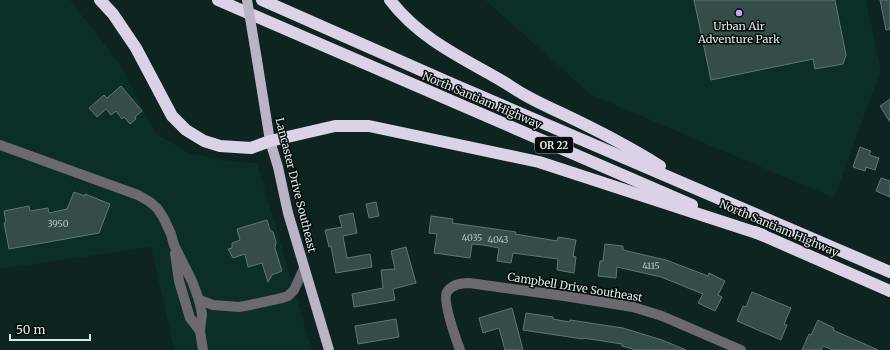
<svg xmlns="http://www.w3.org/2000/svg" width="890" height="350" font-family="Merriweather,serif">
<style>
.built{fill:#0b2e29}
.building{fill:#354d49;stroke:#5e7772}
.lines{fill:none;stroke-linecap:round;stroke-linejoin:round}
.minor{stroke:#6d6971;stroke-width:10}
.major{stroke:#bbb4c6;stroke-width:10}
.highway{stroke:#dbd2e7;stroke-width:12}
.major-bridge{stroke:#bbb4c6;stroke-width:10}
.poi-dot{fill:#c7a6f0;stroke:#040b0a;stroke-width:1.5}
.labels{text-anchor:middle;stroke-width:3;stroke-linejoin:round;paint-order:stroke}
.number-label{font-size:9px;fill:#b4c4c1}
.shield{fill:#040b0a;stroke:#9da8a6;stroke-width:1}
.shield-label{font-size:10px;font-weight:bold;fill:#deece9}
.poi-label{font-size:11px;fill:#deece9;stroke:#040b0a}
.street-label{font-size:11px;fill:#deece9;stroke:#040b0a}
</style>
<rect width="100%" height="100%" fill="#0d2420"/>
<g class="built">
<path d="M0,0H70L120,64L156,134L189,153L227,161L257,163L312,350H174L151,247L0,269Z"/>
<path d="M485,0H866L881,70L834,198L591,95Z"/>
</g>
<g class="building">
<path d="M694,0H835L846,55L843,64L815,69L813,59L711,80Z"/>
<path d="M880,0H890V29L886,30Z"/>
<path d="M121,86L142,111L135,117L136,119L130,124L124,117L122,119L116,111L111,115L106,109L97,117L89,108L104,95L107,98Z"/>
<path d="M890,99V122L880,106Z"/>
<path d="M860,147L871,151L869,155L879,158L875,170L866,167L865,171L853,167Z"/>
<path d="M881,178L890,181V197L876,191Z"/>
<path d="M74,192L85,196V194L110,204L99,233L9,249L4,223L6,222L4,211L29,206L30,211L48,208L49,213L67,209Z"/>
<path d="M376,202L379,216L369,218L366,204Z"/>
<path d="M353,213L357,233L343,236L347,258L370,254L372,267L336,273L331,246L329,247L325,230L342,227L339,216Z"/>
<path d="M431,216L453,219L452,223L516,232L515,234L557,241L558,237L576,240L573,256L576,257L574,273L557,270L558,259L513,253L511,263L497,261L499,248L483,245L472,244L470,258L434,253L437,234L429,233Z"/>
<path d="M267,220L270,230L273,232L276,242L275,248L282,271L272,275L268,282L262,263L248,267L245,254L233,258L228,249L232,248V243L240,240L237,229Z"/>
<path d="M605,244L623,246V250L666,260L708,276L709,273L725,281L718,295L722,297L715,311L698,303L703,294L661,277L617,267L616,278L598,276L600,261H603Z"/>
<path d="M406,247L416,283L393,289L395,300L354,307L352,294L383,288L381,270L395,269L391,251Z"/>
<path d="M752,292L791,308L784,324L787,325L781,340L737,321L743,306L746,307Z"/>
<path d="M512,308L523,350H505L499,328L483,333L479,318Z"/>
<path d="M526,313L553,317V319L569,322L570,320L623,328L662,340L686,350H636L622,346V344L583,338V339L523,330Z"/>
<path d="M396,319L399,337L358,344L355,326Z"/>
<path d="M818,320L834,328L833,330L878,350H833L823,346L821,350H802L809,334L811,335Z"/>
</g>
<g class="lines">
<g class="minor">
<path d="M0,145L138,195L150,202L157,208L163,217L171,234L174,245L192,281L199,300L202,314L200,331L203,350"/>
<path d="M175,253L179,281L190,318L200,331"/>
<path d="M199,300L213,305L239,307L250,305L282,298L288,296L294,290L304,268"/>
<path d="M460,350C456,339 442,301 447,292C452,284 461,283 469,283L564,296L633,307L662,316L741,350"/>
</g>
<path class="major" d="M257,60L270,141L278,167L288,213L329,350"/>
<g class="highway">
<path d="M100,0L113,14L136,48L172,116L186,130L204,141L220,146L251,148L270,141L335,126H369L539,162L763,235"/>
<path d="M218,0L692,205"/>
<path d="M262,0L450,83L890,272"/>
<path d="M390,0C418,37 458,56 497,78C506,83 514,89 523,94C535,101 548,107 561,113C595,129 628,146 660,166"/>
<path d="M755,232L890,291"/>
</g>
<path class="major-bridge" d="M247,0L257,60"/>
</g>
<circle class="poi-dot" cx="739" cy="13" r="4"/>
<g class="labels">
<g class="number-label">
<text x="58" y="227">3950</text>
<text x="472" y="241">4035</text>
<text x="498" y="243">4043</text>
<text x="651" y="269">4115</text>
</g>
<rect class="shield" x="535" y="137" width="38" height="16" rx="3"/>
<g class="shield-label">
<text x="554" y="149">OR 22</text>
</g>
<g class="poi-label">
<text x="739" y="30">Urban Air<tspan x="739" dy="13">Adventure Park</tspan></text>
</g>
<g class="street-label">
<text transform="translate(482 100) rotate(23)" y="4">North Santiam Highway</text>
<text transform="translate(296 185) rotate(76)" y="4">Lancaster Drive Southeast</text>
<text transform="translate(779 228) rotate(23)" y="4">North Santiam Highway</text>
<text transform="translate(575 287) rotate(9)" y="4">Campbell Drive Southeast</text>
</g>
</g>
<path d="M10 334v6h80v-6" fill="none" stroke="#deece9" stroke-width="2"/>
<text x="16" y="334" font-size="12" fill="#deece9" stroke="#040b0a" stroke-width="3" paint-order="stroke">50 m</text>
</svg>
